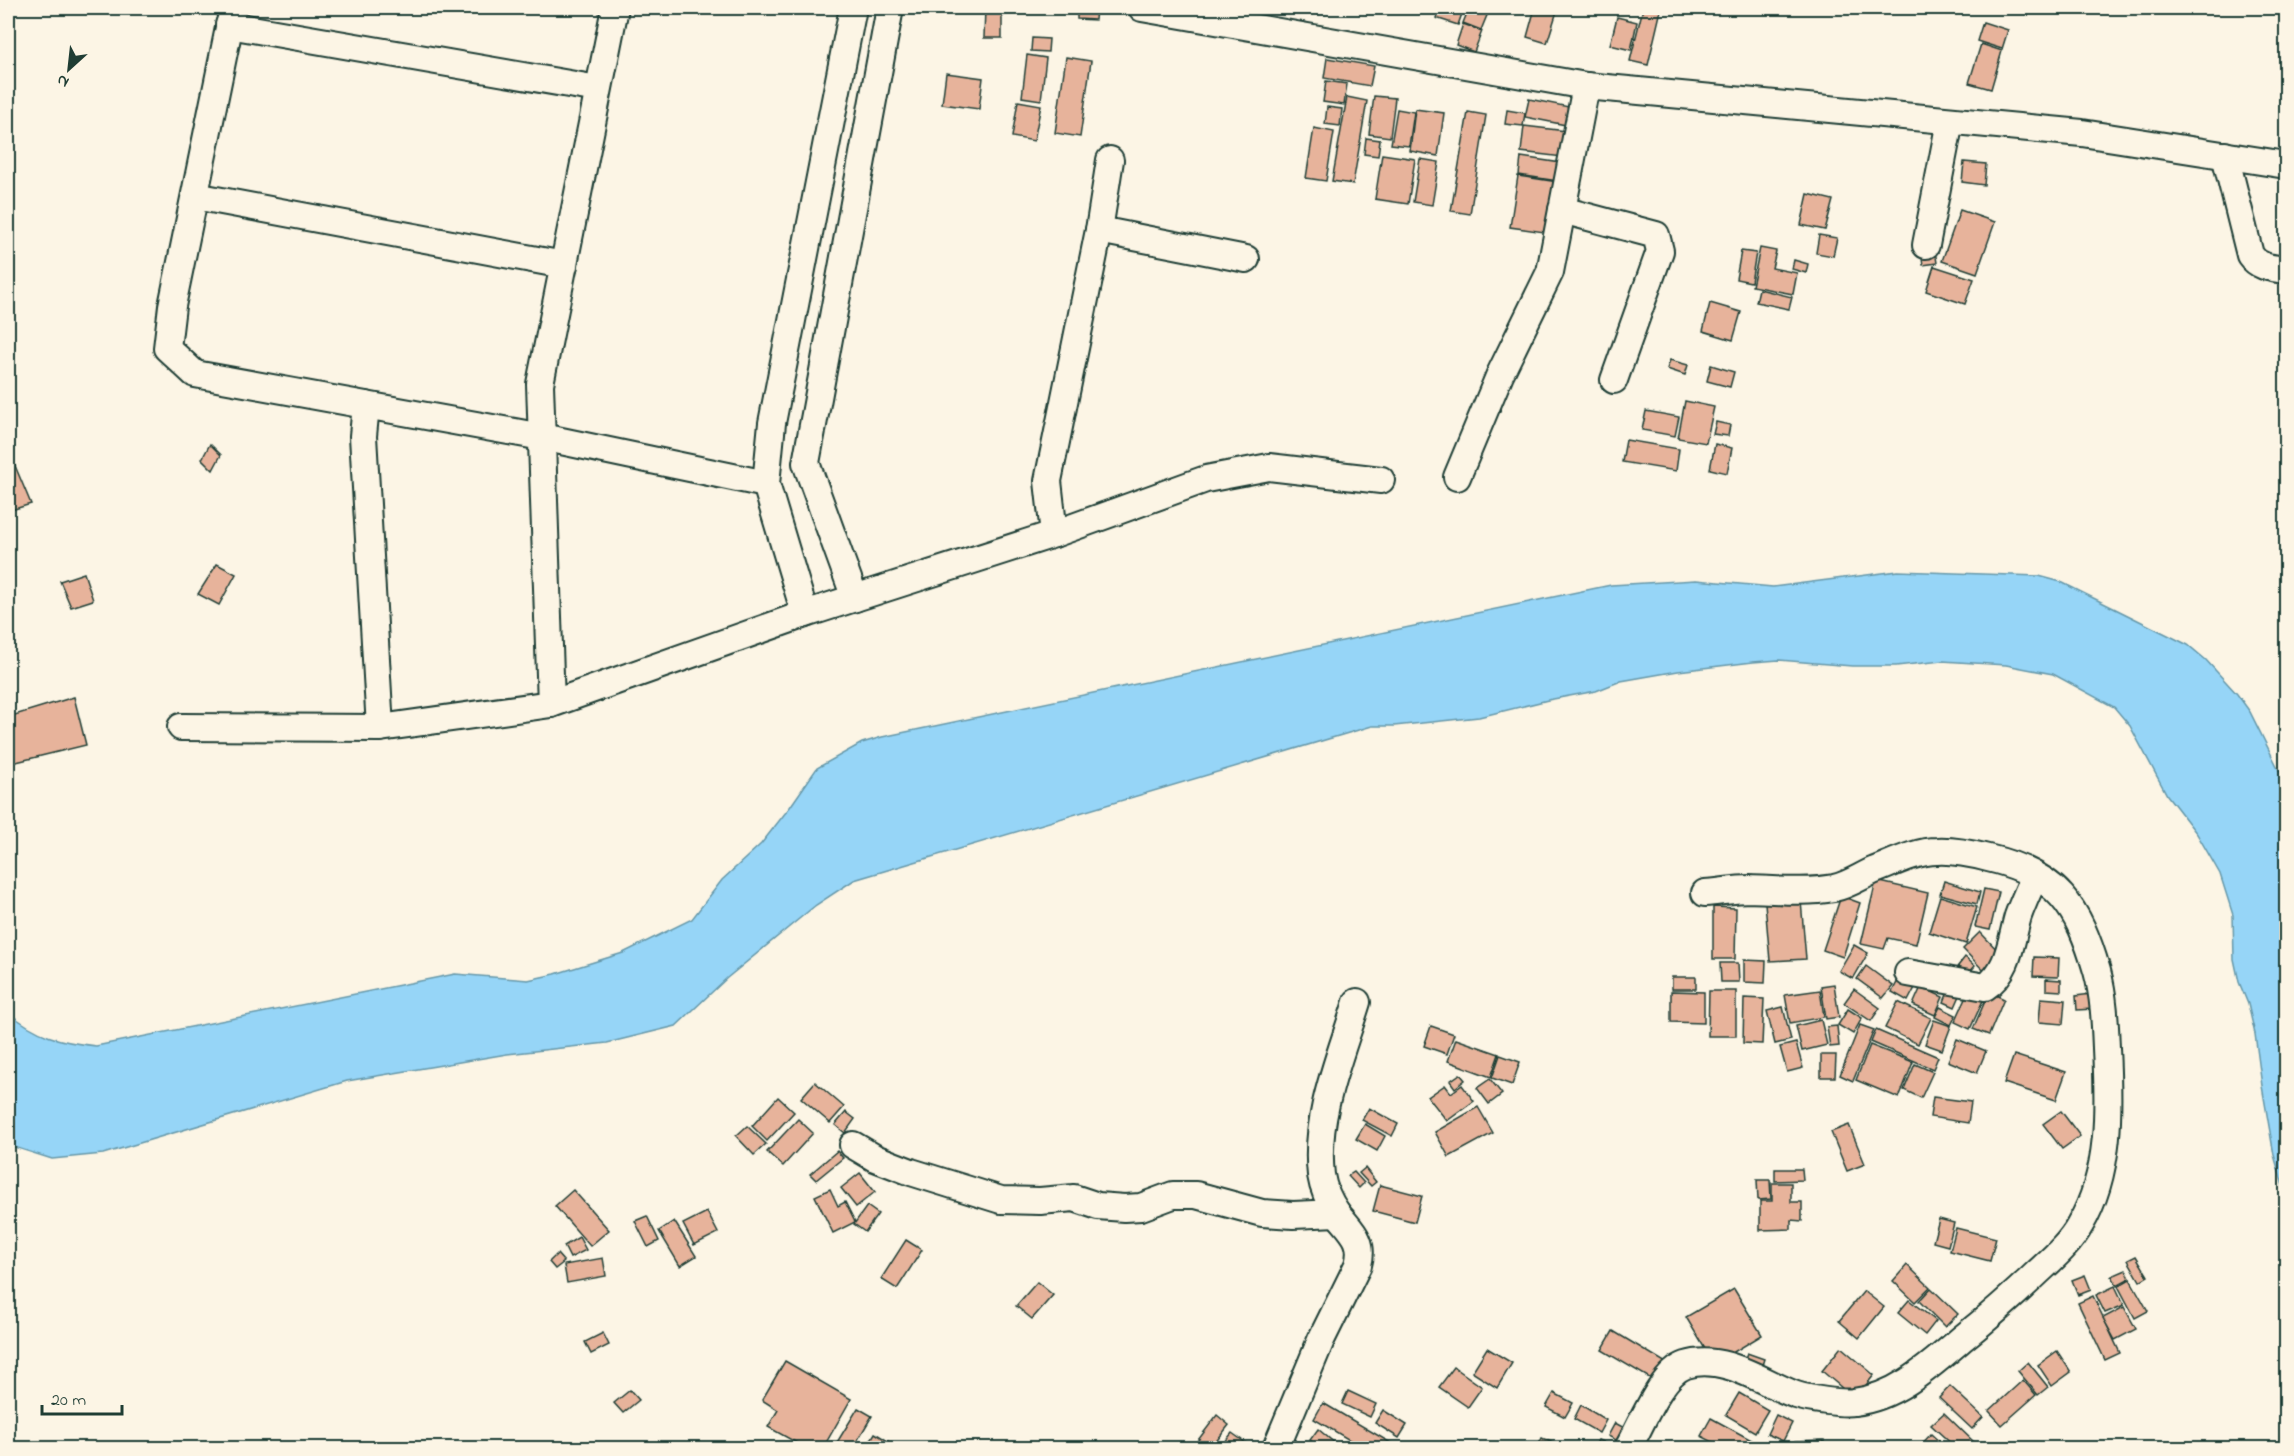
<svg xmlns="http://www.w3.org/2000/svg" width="2294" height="1456" font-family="'Indie Flower',sans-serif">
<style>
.water{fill:#96d5f7;stroke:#6698a9;stroke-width:1.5}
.building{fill:#e7b39b;stroke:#1f3d34;stroke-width:1.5}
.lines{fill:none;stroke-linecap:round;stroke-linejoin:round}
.minor-casing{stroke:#1f3d34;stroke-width:30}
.minor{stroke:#fcf5e5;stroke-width:26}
</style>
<rect width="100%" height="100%" fill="#fcf5e5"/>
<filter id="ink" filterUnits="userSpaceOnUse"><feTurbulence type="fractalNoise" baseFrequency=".0167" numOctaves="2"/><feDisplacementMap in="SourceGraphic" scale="12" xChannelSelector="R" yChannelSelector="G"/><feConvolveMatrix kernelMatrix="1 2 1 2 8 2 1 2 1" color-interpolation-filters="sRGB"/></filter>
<g filter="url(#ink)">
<g class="water">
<path d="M1898,571L2039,576L2061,582L2188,645L2206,660L2237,694L2250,712L2286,784V1196L2274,1155L2262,1086L2255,1034L2248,1004L2239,982L2234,959L2233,915L2220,874L2197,834L2167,795L2130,726L2114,707L2053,674L2006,665L1942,661L1896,666H1852L1779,660L1753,662L1678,671L1621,681L1596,691L1548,700L1479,717L1394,726H1372L854,880L816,905L727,978L676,1026L607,1043L507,1054L347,1081L103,1154L52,1159L8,1145V1012C37,1036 59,1042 96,1046L455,974L528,980L555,974L623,953L692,919L722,880L761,844L790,807L817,768L862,743L882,737L1611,585L1696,580L1773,587Z"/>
<path d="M2286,1239V1376L2282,1354L2285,1289L2283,1266Z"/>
</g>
<g class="building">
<path d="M985,8H1002V38H984Z"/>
<path d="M1077,8H1096L1095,20L1077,19Z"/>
<path d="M1440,8H1464L1458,25L1436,18Z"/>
<path d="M1469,8H1490L1481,30L1463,23Z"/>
<path d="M1535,8H1558L1547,43L1527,37Z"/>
<path d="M1643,8L1661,10L1648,65L1630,61Z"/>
<path d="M1617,17L1637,22L1631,50L1610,45Z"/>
<path d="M1983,22L2008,30L2002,49L1977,41Z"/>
<path d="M1463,24L1482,31L1474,52L1456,45Z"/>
<path d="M1032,38L1049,39L1048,52L1031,51Z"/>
<path d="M1981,44L2002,51L1991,89L1969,83Z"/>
<path d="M1027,55L1046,58L1041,100L1022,97Z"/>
<path d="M1066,57L1091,61L1080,137L1055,133Z"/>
<path d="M1327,58L1374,66L1370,86L1324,78Z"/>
<path d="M946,73L983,78L979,109L942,104Z"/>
<path d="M1326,81L1347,84L1344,105L1323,102Z"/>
<path d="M1374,96L1395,98L1390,137L1369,134Z"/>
<path d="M1347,97L1367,101L1353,184L1332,181Z"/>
<path d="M1529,99L1569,107L1566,125L1525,117Z"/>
<path d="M1018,101L1041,105L1034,141L1012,137Z"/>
<path d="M1327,107L1342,109L1340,126L1325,124Z"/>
<path d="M1397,109L1414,112L1409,146L1391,144Z"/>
<path d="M1415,109L1444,113L1438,156L1410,151Z"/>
<path d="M1507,110L1525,113L1523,126L1505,124Z"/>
<path d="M1468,112L1486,115L1470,214L1451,211Z"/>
<path d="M1524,126L1566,131L1563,157L1521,152Z"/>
<path d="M1314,128L1334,132L1326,181L1306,178Z"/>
<path d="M1366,138L1380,140L1378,156L1364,154Z"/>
<path d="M1382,154L1415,159L1408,204L1375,199Z"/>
<path d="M1521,157L1561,163L1558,181L1519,175Z"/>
<path d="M1420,159L1439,162L1432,205L1413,202Z"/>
<path d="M1964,162L1986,164L1984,185L1962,182Z"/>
<path d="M1518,176L1558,182L1551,233L1510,227Z"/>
<path d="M1808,194L1833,200L1825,230L1801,225Z"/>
<path d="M1960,210L1995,222L1977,273L1942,261Z"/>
<path d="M1819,235L1837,238L1833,256L1816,253Z"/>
<path d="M1934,244L1937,263L1923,265L1920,246Z"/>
<path d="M1760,248L1776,251L1772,268L1797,273L1793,294L1752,286Z"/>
<path d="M1741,251L1756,253L1751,282L1736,279Z"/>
<path d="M1794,260L1808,264L1806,273L1792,269Z"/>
<path d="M1934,266L1974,279L1965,304L1926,291Z"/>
<path d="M1759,289L1792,297L1789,309L1756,302Z"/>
<path d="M1710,303L1741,312L1733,340L1703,331Z"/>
<path d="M1670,360L1688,365L1685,375L1667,369Z"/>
<path d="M1711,365L1734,372L1730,387L1707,381Z"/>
<path d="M1685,401L1714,407L1706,443L1678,438Z"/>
<path d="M1646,411L1679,417L1675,436L1642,430Z"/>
<path d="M1716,422L1730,425L1728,436L1713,434Z"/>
<path d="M1626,440L1679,449L1676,471L1622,462Z"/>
<path d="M210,444L221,455L213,470L202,459Z"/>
<path d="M1715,444L1732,448L1727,473L1710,469Z"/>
<path d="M13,461L31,504L8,511V464Z"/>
<path d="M217,564L236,574L219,605L198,594Z"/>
<path d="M84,573L93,600L71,607L60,581Z"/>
<path d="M74,697L86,745L8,764V717Z"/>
<path d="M1876,881L1928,893L1916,944L1888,938L1884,949L1861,944Z"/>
<path d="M1944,881L1980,892L1977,904L1940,894Z"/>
<path d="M1984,889L1999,892L1990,930L1975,927Z"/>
<path d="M1841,896L1860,903L1843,957L1823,950Z"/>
<path d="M1940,896L1977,907L1966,944L1929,932Z"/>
<path d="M1801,901L1806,959L1770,961L1765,903Z"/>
<path d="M1713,907L1736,908L1735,959H1713Z"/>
<path d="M1980,932L2002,955L1985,972L1963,949Z"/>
<path d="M1854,945L1868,953L1853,979L1839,971Z"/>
<path d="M1965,957L1975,966L1968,974L1958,966Z"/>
<path d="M2034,957L2059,958L2058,977L2033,976Z"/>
<path d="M1744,960L1766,961L1765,983L1744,982Z"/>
<path d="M1720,963H1738L1739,982H1721Z"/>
<path d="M1866,966L1893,986L1883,998L1857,979Z"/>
<path d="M1902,973L1918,982L1908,1001L1892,992Z"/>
<rect x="1672" y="977" width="24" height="12"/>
<path d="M2046,979L2061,980V991L2046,990Z"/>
<path d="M1834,984L1839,1017L1826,1019L1821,986Z"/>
<path d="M1951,984L1963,989L1955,1007L1944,1002Z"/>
<path d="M1921,987L1943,997L1935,1015L1913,1005Z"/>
<path d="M1854,989L1880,1008L1871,1021L1844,1003Z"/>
<path d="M1970,989L1985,996L1970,1029L1955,1022Z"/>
<path d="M1820,990L1824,1017L1790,1023L1785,995Z"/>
<path d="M1671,991L1704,992V1023L1671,1022Z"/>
<path d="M1709,991H1736V1036H1708Z"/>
<path d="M1989,992L2004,999L1989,1035L1973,1029Z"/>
<path d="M2091,994L2093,1009L2077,1010L2076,996Z"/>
<path d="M1744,998L1764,999L1762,1044L1743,1043Z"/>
<path d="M2041,998L2065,1000L2063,1024L2039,1022Z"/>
<path d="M1898,1002L1931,1018L1918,1044L1885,1028Z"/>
<path d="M1783,1007L1791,1040L1775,1044L1767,1011Z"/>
<path d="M1940,1007L1956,1015L1951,1025L1935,1017Z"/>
<path d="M1848,1009L1862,1018L1853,1034L1838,1025Z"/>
<path d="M1821,1020L1827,1045L1802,1051L1796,1026Z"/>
<path d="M1934,1020L1951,1026L1942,1050L1925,1044Z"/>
<path d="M1860,1025L1874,1030L1853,1081L1840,1075Z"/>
<path d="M1431,1026L1454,1034L1447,1054L1424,1046Z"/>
<path d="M1837,1026L1839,1046L1830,1047L1827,1027Z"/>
<path d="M1876,1030L1938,1057L1933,1069L1871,1042Z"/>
<path d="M1456,1039L1499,1054L1491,1077L1448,1061Z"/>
<path d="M1957,1039L1986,1051L1977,1073L1948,1061Z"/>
<path d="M1796,1043L1803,1068L1787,1072L1780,1047Z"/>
<path d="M1870,1045L1913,1062L1899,1098L1856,1080Z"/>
<path d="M1500,1055L1520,1062L1512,1085L1492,1078Z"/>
<path d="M1821,1055H1836L1835,1077H1821Z"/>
<path d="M2014,1055L2066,1072L2056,1100L2004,1083Z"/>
<path d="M1915,1064L1933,1072L1921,1098L1904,1090Z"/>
<path d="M1460,1074L1465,1080L1455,1088L1450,1081Z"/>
<path d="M1490,1079L1502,1094L1489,1104L1477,1088Z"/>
<path d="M815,1082L844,1107L830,1123L801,1098Z"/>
<path d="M1445,1085L1451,1093L1462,1085L1474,1101L1447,1121L1428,1097Z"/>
<path d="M778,1097L794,1112L767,1141L752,1126Z"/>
<path d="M1933,1097L1971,1102L1968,1123L1930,1117Z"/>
<path d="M1478,1107L1493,1133L1449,1157L1435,1132Z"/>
<path d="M1369,1108L1398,1124L1392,1136L1362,1120Z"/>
<path d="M2061,1111L2080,1136L2062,1149L2043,1124Z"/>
<path d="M846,1112L855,1119L845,1133L835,1125Z"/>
<path d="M798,1119L813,1133L783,1166L767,1152Z"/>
<path d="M1365,1124L1385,1136L1377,1151L1356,1139Z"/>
<path d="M1849,1125L1865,1164L1847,1171L1831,1132Z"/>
<path d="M747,1126L766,1144L754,1155L736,1136Z"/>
<path d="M837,1151L843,1158L816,1180L810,1174Z"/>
<path d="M1365,1168L1376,1182L1371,1186L1359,1173Z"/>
<path d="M1775,1169H1802L1803,1180L1775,1181Z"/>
<path d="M1354,1172L1364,1183L1359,1188L1348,1176Z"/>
<path d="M860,1173L875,1192L856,1207L841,1188Z"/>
<path d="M1757,1180H1770L1771,1199L1758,1200Z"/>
<path d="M1772,1183H1791V1202H1802V1221L1791,1220V1229L1760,1230V1201H1772Z"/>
<path d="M1380,1185L1422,1196L1415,1222L1373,1211Z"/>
<path d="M830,1189L838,1206L845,1202L855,1222L833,1233L815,1196Z"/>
<path d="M573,1190L609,1230L590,1246L555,1206Z"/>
<path d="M867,1206L878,1214L865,1232L854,1224Z"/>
<path d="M707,1212L718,1233L694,1245L683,1224Z"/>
<path d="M647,1216L659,1241L648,1247L635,1221Z"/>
<path d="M1939,1219L1954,1223L1948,1246L1933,1242Z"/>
<path d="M674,1221L696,1256L680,1266L659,1231Z"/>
<path d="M1956,1228L1996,1238L1990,1261L1950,1251Z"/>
<path d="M579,1237L586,1250L570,1258L564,1246Z"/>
<path d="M906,1240L922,1250L897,1289L881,1279Z"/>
<path d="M557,1254L564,1262L555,1269L549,1262Z"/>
<path d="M2136,1256L2148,1276L2140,1281L2128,1260Z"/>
<path d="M603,1258L606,1276L567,1283L564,1265Z"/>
<path d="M1907,1265L1930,1287L1915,1302L1893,1281Z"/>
<path d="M2126,1270L2130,1278L2117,1285L2112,1276Z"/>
<path d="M2085,1275L2091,1290L2078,1295L2072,1280Z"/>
<path d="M2130,1279L2148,1311L2135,1318L2118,1286Z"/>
<path d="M1037,1282L1053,1295L1032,1319L1016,1306Z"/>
<path d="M2115,1286L2124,1305L2105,1313L2096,1295Z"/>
<path d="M1931,1288L1958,1314L1945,1327L1919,1301Z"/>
<path d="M1734,1289L1762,1335L1714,1364L1686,1317Z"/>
<path d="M1864,1291L1884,1307L1859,1338L1839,1321Z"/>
<path d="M2093,1296L2120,1353L2105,1360L2078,1303Z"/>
<path d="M1909,1300L1936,1321L1925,1335L1898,1313Z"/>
<path d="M2124,1307L2136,1329L2115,1340L2103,1318Z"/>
<path d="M1613,1331L1668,1364L1658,1383L1602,1350Z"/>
<path d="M603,1333L609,1345L591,1354L585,1342Z"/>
<path d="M1841,1347L1874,1375L1855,1399L1822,1371Z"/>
<path d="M1487,1348L1512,1363L1497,1388L1472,1372Z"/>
<path d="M2057,1351L2071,1372L2052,1386L2038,1365Z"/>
<path d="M1747,1353L1764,1359L1758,1377L1740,1371Z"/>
<path d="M785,1361L851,1399L823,1448H806L768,1427L778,1410L762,1400Z"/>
<path d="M2028,1362L2048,1387L2038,1395L2018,1371Z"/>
<path d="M1454,1367L1482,1387L1468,1407L1439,1387Z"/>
<path d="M2023,1380L2036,1395L2002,1425L1989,1411Z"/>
<path d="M1950,1386L1983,1417L1972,1429L1939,1398Z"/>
<path d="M630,1390L639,1400L623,1413L614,1403Z"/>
<path d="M1348,1391L1376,1404L1370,1417L1342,1404Z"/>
<path d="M1554,1393L1573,1403L1565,1417L1546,1407Z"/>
<path d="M1739,1393L1768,1410L1755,1432L1726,1415Z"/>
<path d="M1323,1403L1396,1446L1395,1448H1363L1314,1419Z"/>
<path d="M1581,1405L1606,1420L1599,1433L1574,1419Z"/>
<path d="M858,1408L872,1416L853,1448H844L836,1444Z"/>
<path d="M1383,1410L1407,1425L1399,1438L1375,1423Z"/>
<path d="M1944,1413L1975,1443L1970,1448H1956L1931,1425Z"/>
<path d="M1217,1415L1229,1425L1211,1448H1192Z"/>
<path d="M1776,1415L1792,1423L1783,1441L1767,1434Z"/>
<path d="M1711,1418L1766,1448H1725L1701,1436Z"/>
<path d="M1615,1423L1632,1432L1626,1445L1608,1436Z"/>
<path d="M1318,1429L1337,1445L1335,1448H1321L1310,1440Z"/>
<path d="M875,1433L899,1448H866Z"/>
<path d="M1232,1433L1253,1448H1220Z"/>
<path d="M1931,1434L1946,1448H1918Z"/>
<path d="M1542,1438L1562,1447L1561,1448H1537Z"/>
<path d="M1598,1440L1616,1448H1594Z"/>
<path d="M1824,1440V1448H1795V1441Z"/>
</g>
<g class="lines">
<defs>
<g id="minor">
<path d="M233,8L172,306L167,348L195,374L542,437L766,484"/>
<path d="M1142,8L1586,86L2082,133L2286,165"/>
<path d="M229,25L598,89"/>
<path d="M2225,155L2250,255C2259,268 2272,268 2286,270"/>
<path d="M195,196L564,265"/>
<path d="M1562,210L1656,235L1660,251L1614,380"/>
<path d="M1099,230L1246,259"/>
<path d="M1926,245L1950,121"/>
<path d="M366,405L363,436L380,728"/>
<path d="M1457,477L1500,374L1550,272L1586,86"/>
<path d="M1054,534L1048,481L1099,230L1110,160"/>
<path d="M855,598L806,463L890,8"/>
<path d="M805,614L766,484L772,423L853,8"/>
<path d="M551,704L540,384L615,8"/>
<path d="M181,727L380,728L551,704L805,614L1054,534L1206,479L1269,467L1381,480"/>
<path d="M1908,973L1985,987C2009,972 2011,940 2018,916C2023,902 2029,889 2035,876"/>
<path d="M853,1145L875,1158L911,1172L1001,1200L1040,1201L1074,1198L1098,1206L1124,1208L1141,1207L1173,1195H1196L1262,1213L1293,1215L1337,1213"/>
<path d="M1276,1448L1321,1340L1358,1265C1365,1240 1351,1231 1337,1213C1330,1203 1323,1188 1321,1175C1314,1116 1340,1058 1357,1002"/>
<path d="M1628,1448C1641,1426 1661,1373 1686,1365C1724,1353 1763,1383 1796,1395C1809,1399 1841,1404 1854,1402C1898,1397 1932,1364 1964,1337C1989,1317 2013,1296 2037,1273C2052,1259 2070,1244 2080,1225C2111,1173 2109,1107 2106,1048C2105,1023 2104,996 2097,971C2078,906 2058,874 1988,858C1972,854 1954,850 1937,851C1917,851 1893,863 1875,870C1861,876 1849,885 1834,888C1805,893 1779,890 1750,889C1735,889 1720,892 1705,893"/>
</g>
</defs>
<use href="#minor" class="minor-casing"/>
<use href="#minor" class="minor"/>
</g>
</g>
<rect width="2294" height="1456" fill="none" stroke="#fcf5e5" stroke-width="30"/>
<rect x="15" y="15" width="2264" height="1426" fill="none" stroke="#1f3d34" stroke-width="2" filter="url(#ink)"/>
<g transform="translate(69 69) rotate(207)" stroke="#fcf5e5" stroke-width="4.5" paint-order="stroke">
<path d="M0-4.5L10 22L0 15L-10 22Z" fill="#1f3d34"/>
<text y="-9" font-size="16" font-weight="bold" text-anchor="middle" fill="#1f3d34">N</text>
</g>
<path d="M42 1405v9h80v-9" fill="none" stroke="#1f3d34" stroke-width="3"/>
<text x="51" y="1405" font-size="18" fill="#1f3d34" stroke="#fcf5e5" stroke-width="4.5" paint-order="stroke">20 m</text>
</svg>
